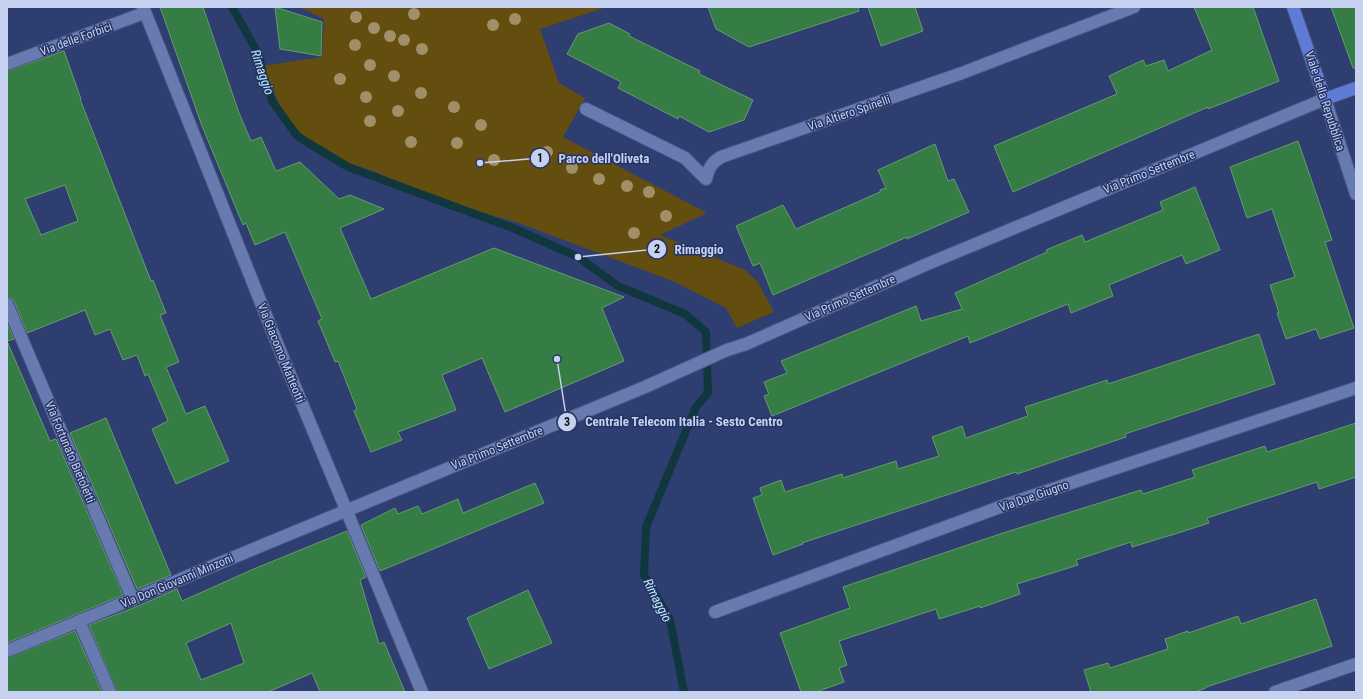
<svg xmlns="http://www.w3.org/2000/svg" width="1363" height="699" font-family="'Roboto Condensed',sans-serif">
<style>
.green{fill:#634e10}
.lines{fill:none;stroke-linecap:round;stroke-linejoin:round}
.stream{stroke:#10373d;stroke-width:8}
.building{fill:#357c45;stroke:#679b6f;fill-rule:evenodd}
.minor-casing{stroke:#4b5881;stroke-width:14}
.major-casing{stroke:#4b5881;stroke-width:14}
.minor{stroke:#677bb1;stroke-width:12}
.major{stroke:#5f7bd7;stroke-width:12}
.tree{fill:#a08f67}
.labels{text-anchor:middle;stroke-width:3;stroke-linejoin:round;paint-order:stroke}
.street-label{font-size:12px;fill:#c5d1ef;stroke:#253464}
.water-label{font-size:13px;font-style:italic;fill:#b9eff8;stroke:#253464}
.leader{fill:none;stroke:#c5d1ef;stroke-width:1.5}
.callout-dot{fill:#c5d1ef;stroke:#253464;stroke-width:1.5}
.mark-label{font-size:12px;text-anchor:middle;font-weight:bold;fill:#111}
.callout-label{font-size:13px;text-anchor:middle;font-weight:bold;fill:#c5d1ef;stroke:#253464;stroke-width:3;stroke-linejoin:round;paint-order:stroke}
</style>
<rect width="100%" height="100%" fill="#2e3e70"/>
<path class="green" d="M299,7H607L540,29L559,83L585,98L563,137L707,213L660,235L745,270L757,281L774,312L737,328L726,308L675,282L516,222L428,198L376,172L321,154L285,116L262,66L322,57L324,19Z"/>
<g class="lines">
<path class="stream" d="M232,7L259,55L263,75L272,101L297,136L348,167L513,228L578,257L618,286L685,314L706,332L708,393L696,407L646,527L644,575L670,620L684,692"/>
</g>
<g class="building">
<path d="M160,7H203L239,113L251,141L261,137L276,171L300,162L339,199L350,195L384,209L340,228L371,299L494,248L624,297L602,308L624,361L505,412L482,358L442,375L456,410L398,432L402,440L371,452L354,411L357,409L338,361L335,362L318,321L322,319L285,232L255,245L246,223L243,225L202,126Z"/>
<path d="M275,7L322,22L321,56L280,49Z"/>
<path d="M708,7H858L859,11L749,47L716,29Z"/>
<path d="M868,7H915L923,31L881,46Z"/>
<path d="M1194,7H1253L1279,81L1208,109V107L1013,192L994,146L1117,94L1109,76L1143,60L1146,66L1164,60L1168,71L1212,50Z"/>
<path d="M1331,7H1356V68H1353Z"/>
<path d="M609,23L630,34L629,36L700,71L699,74L753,100L744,120L709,132L679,116L678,119L618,88L621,82L567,54L578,34Z"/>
<path d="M64,51L81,99H80L151,281L153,280L166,313L160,315L179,362L166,367L186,414L205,406L229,461L176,484L152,429L168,421L148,374L145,376L137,355L123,360L110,329L95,335L85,310L27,333L14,301L11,298L7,297V71ZM65,185L78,221L41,235L25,199Z"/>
<path d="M1298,141L1332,240L1325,242L1354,328L1320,339L1316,329L1286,339L1277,313H1279L1270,285L1295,277L1272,209L1247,218L1230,167Z"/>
<path d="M935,144L948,181L954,179L969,212L907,239V237L773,295L760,263L753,266L736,226L783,205L796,229L880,192V190L886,188L878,170Z"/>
<path d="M1195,187L1220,250L1186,264L1182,255L1109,285L1113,296L1071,313L1068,304L970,343L968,336L772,416L764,396L769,394L764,382L787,373L781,361L916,306L921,321L962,309L955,293L1047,252L1046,250L1082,235L1085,242L1163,210L1160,202Z"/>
<path d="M7,323L14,339L7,341Z"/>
<path d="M1259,334L1275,384L1125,434L1126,437L1017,474L1016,472L802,543L803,544L773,555L753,498L762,495L760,488L781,480L785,492L842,474L843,478L896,461L898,469L939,456L932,437L962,426L966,438L1028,416L1025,407L1107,380L1108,384Z"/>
<path d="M7,341L50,441L56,439L123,595L7,643Z"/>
<path d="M106,418L171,575L137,589L70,433Z"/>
<path d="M1356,423V477L1319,489L1317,482L1207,518L1209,523L1178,533L1132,547L1131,542L1076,560L1078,565L1017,584L1020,594L980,608V606L939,619L936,609L839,641L847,665L839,668L844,682L816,692H801L780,633L850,608L843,587L1003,533L1141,490L1143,494L1195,477L1192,470L1265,446L1267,452Z"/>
<path d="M535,483L544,503L380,571L361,525L395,508L398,514L418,506L422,514L458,499L463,513Z"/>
<path d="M347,531L366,577L360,580L379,644L384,642L405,692H320L312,673L268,692H117L89,625L136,607L177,589L182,601L256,568ZM231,623L244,663L201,680L186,643Z"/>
<path d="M528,590L552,643L489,669L467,618Z"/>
<path d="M1316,599L1332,646L1206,687V688L1195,692H1091L1084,670L1108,663L1110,668L1168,649L1165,639L1188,631V633L1238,616L1241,624Z"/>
<path d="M75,631L102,692H7V658Z"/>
</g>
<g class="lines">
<defs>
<g id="minor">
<path d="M143,7L283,358L422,692"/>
<path d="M7,64L144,13"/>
<path d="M586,109L685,158L706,179C709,168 711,163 721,157L962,73L1134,7"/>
<path d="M7,304L133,600"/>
<path d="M715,612L1008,504L1356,388"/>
<path d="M79,621L110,692"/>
<path d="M7,651L645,387L727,350L746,344L925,265L1325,99L1356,194"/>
<path d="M1275,692L1356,664"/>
</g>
<path id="major" d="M1293,7L1325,99L1356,88"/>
</defs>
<use href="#minor" class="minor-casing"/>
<use href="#major" class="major-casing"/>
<use href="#minor" class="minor"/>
<use href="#major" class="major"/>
</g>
<g class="tree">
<circle cx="414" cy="14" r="6"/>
<circle cx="356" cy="17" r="6"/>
<circle cx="515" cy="19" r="6"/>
<circle cx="493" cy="25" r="6"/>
<circle cx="374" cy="28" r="6"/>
<circle cx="390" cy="36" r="6"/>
<circle cx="404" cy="40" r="6"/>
<circle cx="355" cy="45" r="6"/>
<circle cx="422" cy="49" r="6"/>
<circle cx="370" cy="65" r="6"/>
<circle cx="394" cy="76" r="6"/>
<circle cx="340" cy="79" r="6"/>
<circle cx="421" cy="93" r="6"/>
<circle cx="366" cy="97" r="6"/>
<circle cx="454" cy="107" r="6"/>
<circle cx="398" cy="111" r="6"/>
<circle cx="370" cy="121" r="6"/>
<circle cx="481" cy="125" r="6"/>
<circle cx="411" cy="142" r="6"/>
<circle cx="457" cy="143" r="6"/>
<circle cx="547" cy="152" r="6"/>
<circle cx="494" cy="160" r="6"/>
<circle cx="572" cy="168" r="6"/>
<circle cx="599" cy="179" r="6"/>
<circle cx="627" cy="186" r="6"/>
<circle cx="649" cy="192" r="6"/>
<circle cx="666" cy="216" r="6"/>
<circle cx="634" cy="233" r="6"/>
</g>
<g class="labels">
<g class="street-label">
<text transform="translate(76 39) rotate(-20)" y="4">Via delle Forbici</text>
<text transform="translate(1325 101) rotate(72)" y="4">Viale della Repubblica</text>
<text transform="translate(849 113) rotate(-19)" y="4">Via Altiero Spinelli</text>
<text transform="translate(1149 172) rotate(-22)" y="4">Via Primo Settembre</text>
<text transform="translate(850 298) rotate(-24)" y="4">Via Primo Settembre</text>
<text transform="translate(281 353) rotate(68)" y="4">Via Giacomo Matteotti</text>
<text transform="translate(497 448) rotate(-22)" y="4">Via Primo Settembre</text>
<text transform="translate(70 452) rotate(67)" y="4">Via Fortunato Bietoletti</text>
<text transform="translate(1034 496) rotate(-19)" y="4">Via Due Giugno</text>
<text transform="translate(177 581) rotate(-23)" y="4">Via Don Giovanni Minzoni</text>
</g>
<g class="water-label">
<text transform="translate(263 72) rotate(71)" y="5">Rimaggio</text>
<text transform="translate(658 600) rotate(63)" y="5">Rimaggio</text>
</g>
</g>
<path class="leader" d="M480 163L540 158M578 257L657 249M557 359L567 422"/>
<g class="callout-dot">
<circle cx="480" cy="163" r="4"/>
<circle cx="578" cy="257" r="4"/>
<circle cx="557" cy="359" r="4"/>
<circle cx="540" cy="158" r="10"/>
<circle cx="657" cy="249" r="10"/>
<circle cx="567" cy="422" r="10"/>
</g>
<g class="mark-label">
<text x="540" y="162">1</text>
<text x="657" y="253">2</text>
<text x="567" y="426">3</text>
</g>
<g class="callout-label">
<text x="604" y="163">Parco dell'Oliveta</text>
<text x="699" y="254">Rimaggio</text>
<text x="684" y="426">Centrale Telecom Italia - Sesto Centro</text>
</g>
<rect width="1363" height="699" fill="none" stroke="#c5d1ef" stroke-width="16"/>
</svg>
